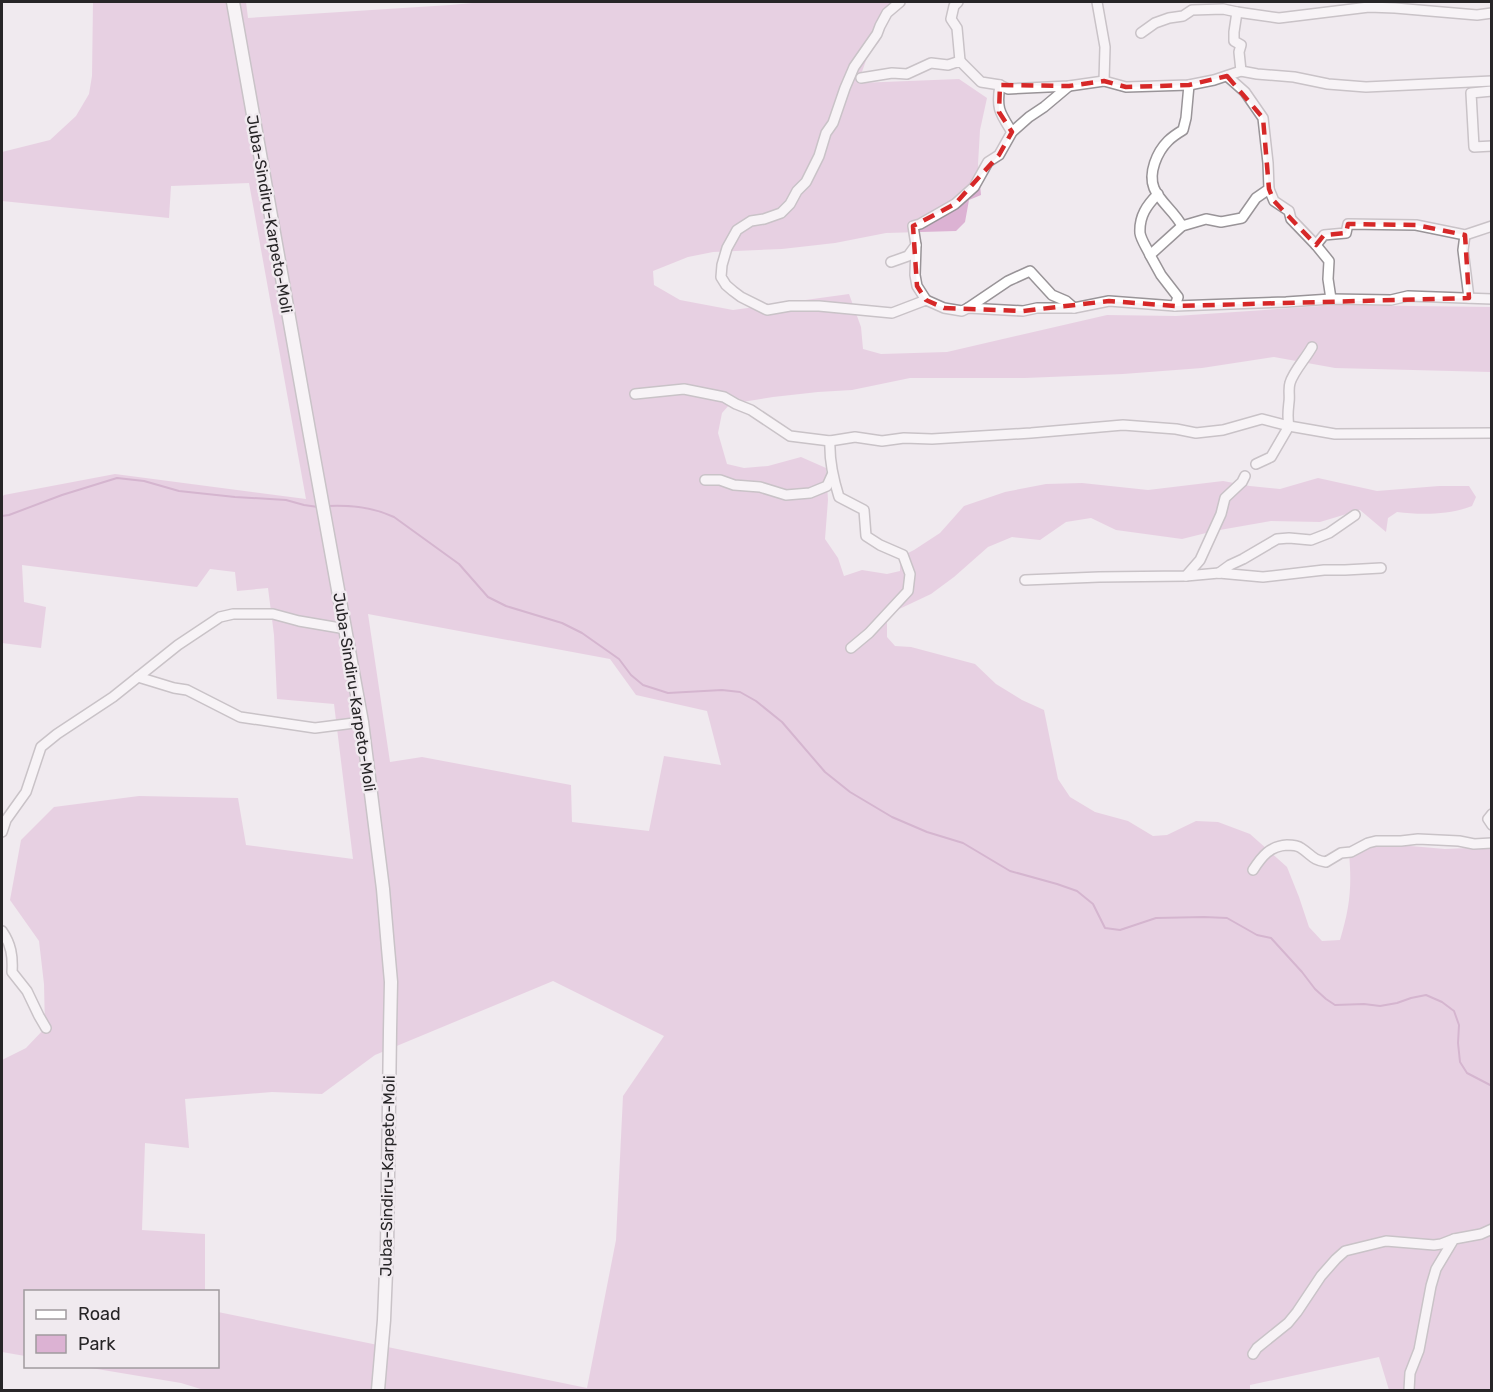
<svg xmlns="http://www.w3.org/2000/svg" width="1493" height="1392" font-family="Rubik,sans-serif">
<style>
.green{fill:#dcb2d3;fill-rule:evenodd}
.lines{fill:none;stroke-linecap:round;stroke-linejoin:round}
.stream{stroke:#b377a9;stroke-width:2}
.minor-casing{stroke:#999498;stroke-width:12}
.major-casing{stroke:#999498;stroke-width:15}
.minor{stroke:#fff;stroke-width:9}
.major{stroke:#fff;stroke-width:12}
.marked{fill:none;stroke:#d62828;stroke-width:4.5;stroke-dasharray:12 8;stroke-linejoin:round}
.labels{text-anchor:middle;stroke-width:5;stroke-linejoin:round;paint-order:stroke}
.street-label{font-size:16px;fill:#272527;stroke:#f0eaef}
</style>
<rect width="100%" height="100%" fill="#f0eaef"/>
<path class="green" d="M93,2H246L248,18L450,5L484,2H890L889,16L879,42L869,52L858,83L959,79L987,98L980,130L978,164L981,195L969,200L965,222L956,231L886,233L835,243L782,249L713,252L688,257L653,271L654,285L680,300L733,310L849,294L861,327L863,349L881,354L947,352L1107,315L1176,316L1336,305L1491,307V372L1335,368L1274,357L1202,368L1123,374L1025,378H910L852,390L818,392L773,397L730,404L722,413L718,433L727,464L744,468L768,466L801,457L826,468L828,500L825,539L838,558L844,576L862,570L887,574L900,571V557L914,550L940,533L964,506L1005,492L1046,484L1082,483L1148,490L1223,481L1250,486L1280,489L1318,478L1377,491L1439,486H1469L1476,497L1472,506C1449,515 1421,515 1397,512L1388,518L1386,532L1360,510L1320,522L1271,521L1214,531L1182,539L1116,530L1091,518L1066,522L1040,540L1012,537L988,547L954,577L931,594L895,611L887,621V637L895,646L911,647L975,664L996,684L1022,700L1044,710L1058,779L1070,797L1095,812L1128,821L1153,836L1167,835L1196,821L1218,822L1250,834L1287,867L1299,897L1309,927L1322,941L1340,940C1350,907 1352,887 1349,853L1365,842L1445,849L1491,847V1390H1389L1379,1357L1250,1385V1390H204L181,1383L85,1367L218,1366V1312L587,1388L616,1240L623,1096L664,1036L553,981L375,1055L322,1094L272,1092L185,1099L189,1148L145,1143L142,1230L205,1234V1291L26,1292L25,1356L2,1352V1060L26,1048L45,1028L44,984L39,941L10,900L21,840L54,807L139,796L238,798L246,845L353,859L334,704L277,699L274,635L268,588L237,591L235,572L210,569L197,587L22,565L24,602L46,607L41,648L2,643V497L4,495L115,474L306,499L249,183L171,186L169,218L2,201V152L50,140L76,116L89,94L92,76ZM368,614L610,659L636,695L707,711L721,765L664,756L649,831L572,822L571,785L422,757L390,762Z"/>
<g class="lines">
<g class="stream">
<path d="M328,506C351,505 373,507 394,517L459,564L488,597L506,606L562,623L582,633L619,659L631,675L643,685L668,693L722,690L740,692L756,701L782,722L825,772L850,792L892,817L927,832L963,843L1010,871L1057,884L1077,891L1093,904L1105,928L1120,930L1156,918L1204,917L1227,918L1257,935L1271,938L1302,972L1315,989L1326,999L1335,1005L1364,1004L1380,1006L1397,1003L1411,998L1426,995L1442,1002L1454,1011L1459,1025L1458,1043L1460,1062L1467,1073L1492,1086"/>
<path d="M2,516L9,515L62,495L117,478L144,481L179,491L235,497L286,500L304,505L318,507"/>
</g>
<defs>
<g id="minor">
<path d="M900,2L887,13L880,26L877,34L854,67L845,88L833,123L826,133L819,156L806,182L797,191L790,204L781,213L764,219L751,221L737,230L727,248L722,265L721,277L726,285L733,291L741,297L767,310L790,306H819L892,313L926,300L944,308L962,311L968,308L1023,311L1037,308H1074L1109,301L1175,306L1286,302L1331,299L1391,300L1408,296L1492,299"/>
<path d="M958,2L954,6L951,19L957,28L960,61"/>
<path d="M1097,2L1105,47L1104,81"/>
<path d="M1237,12L1234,32V41L1241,45L1239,52L1241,71"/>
<path d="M1141,33L1155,23L1169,18L1183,16L1192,10L1223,9L1237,12L1279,18L1369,7L1395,8L1477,15L1492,13"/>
<path d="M861,78L892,73L907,74L931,63L948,65L960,61L981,82L1000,85L1008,89L1069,86L1104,81L1126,87L1189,85L1214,80L1241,71L1257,74L1294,77L1328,84L1366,87L1492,81"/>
<path d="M1000,85C996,109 1000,113 1012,132"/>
<path d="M1492,91L1471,93L1474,147L1492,146"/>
<path d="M1269,189L1274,201L1289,211L1291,219L1316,245L1329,261L1328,279L1331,299"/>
<path d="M1182,226C1175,212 1159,201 1154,188C1148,173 1157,152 1168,141C1172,137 1178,133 1183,130L1186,118L1189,85"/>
<path d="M1465,235L1463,250L1469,298"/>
<path d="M916,245L915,275L917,286L926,300"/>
<path d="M1316,245L1324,235L1346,233L1348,224L1416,225L1465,235L1492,226"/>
<path d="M1150,255C1147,248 1141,240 1140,233C1139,216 1147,205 1158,194"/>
<path d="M891,262L908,256L916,245L913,226L920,224L955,204L974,187L988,162L999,155L1012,132L1029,117L1044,107L1069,86"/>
<path d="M1175,306L1178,297L1161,275L1150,255L1182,226L1206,219L1221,222L1242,218L1256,198L1269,189L1268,163L1263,118L1245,92L1227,76"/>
<path d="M968,308L1008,281L1030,271L1052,295L1066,301L1074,308"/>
<path d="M635,394L684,389L724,397L736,404L751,410L790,436L830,441"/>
<path d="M1256,464L1271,457L1289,426C1287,417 1288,411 1289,402C1290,396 1288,389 1290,383C1293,372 1306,358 1312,347"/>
<path d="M705,480H720L734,485L760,487L786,495L810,493L827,486L832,475"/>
<path d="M1219,573L1230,565L1243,559L1277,539L1289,538L1311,540L1329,533L1355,515"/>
<path d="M1186,576L1200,560L1221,514L1225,498L1242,482L1245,476"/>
<path d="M1025,580L1099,577L1186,576L1219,573L1263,577L1324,570H1345L1381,568"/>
<path d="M851,648L869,633L908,591L910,574L903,555L880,545L866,536L864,510L839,497C833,478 829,461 830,441L855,437L882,441L904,438L932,439L1031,433L1123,425L1176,429L1196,433L1223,430L1262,419L1289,426L1335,434L1492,433"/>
<path d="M138,677L178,645L220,617L233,614H273L299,621L346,629"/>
<path d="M1492,814L1488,819L1492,825"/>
<path d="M2,832L6,820L26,792L41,747L57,734L113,697L138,677L174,688L187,690L240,717L315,728L362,722"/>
<path d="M1253,870C1262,856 1270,846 1287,845C1292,845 1297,845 1301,848C1312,855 1312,860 1326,862L1341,853L1351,852L1368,843L1376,841H1401L1418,839L1459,841L1474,844L1492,843"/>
<path d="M2,931C11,944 13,956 12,972L27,991L39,1016L46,1028"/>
<path d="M1253,1354L1257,1348L1288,1323L1297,1312L1321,1276L1336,1259L1345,1251L1386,1241L1434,1245L1441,1244L1454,1239"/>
<path d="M1409,1390L1410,1373L1419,1350L1431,1286L1436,1269L1454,1239L1481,1234L1492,1229"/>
</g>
<path id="major" d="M233,2L309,430L362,722L383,889L388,948L391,982L390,1031L387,1247L384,1320L378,1390"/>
</defs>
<use href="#minor" class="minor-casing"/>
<use href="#major" class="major-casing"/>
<use href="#minor" class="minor"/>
<use href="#major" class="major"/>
</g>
<path d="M0 0H1493V1392H0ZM1227,76L1263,118L1269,189L1274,201L1316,245L1324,235L1346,233L1348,224L1416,225L1465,235L1469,298L1175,306L1109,301L1023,311L944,308L926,300L917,286L913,226L955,204L999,155L1012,132L999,112L1000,85L1069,86L1104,81L1126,87L1189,85Z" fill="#f0eaef" fill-opacity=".55" fill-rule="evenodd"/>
<path class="marked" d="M1227,76L1263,118L1269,189L1274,201L1316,245L1324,235L1346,233L1348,224L1416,225L1465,235L1469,298L1175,306L1109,301L1023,311L944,308L926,300L917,286L913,226L955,204L999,155L1012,132L999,112L1000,85L1069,86L1104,81L1126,87L1189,85Z"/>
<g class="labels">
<g class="street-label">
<text transform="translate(270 214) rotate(80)" y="6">Juba-Sindiru-Karpeto-Moli</text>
<text transform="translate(355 692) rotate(81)" y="6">Juba-Sindiru-Karpeto-Moli</text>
<text transform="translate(387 1176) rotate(-89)" y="6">Juba-Sindiru-Karpeto-Moli</text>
</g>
</g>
<rect width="1493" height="1392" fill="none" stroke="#272527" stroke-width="6"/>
<rect x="24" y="1290" width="195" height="78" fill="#f0eaef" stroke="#a09b9f" stroke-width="1.5"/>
<rect x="36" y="1310" width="30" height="9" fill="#ffffff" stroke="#a09b9f" stroke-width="1.5"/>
<text x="78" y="1320" font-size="18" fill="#272527">Road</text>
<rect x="36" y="1335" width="30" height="18" fill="#dcb2d3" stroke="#a09b9f" stroke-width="1.5"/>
<text x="78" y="1350" font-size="18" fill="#272527">Park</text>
</svg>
